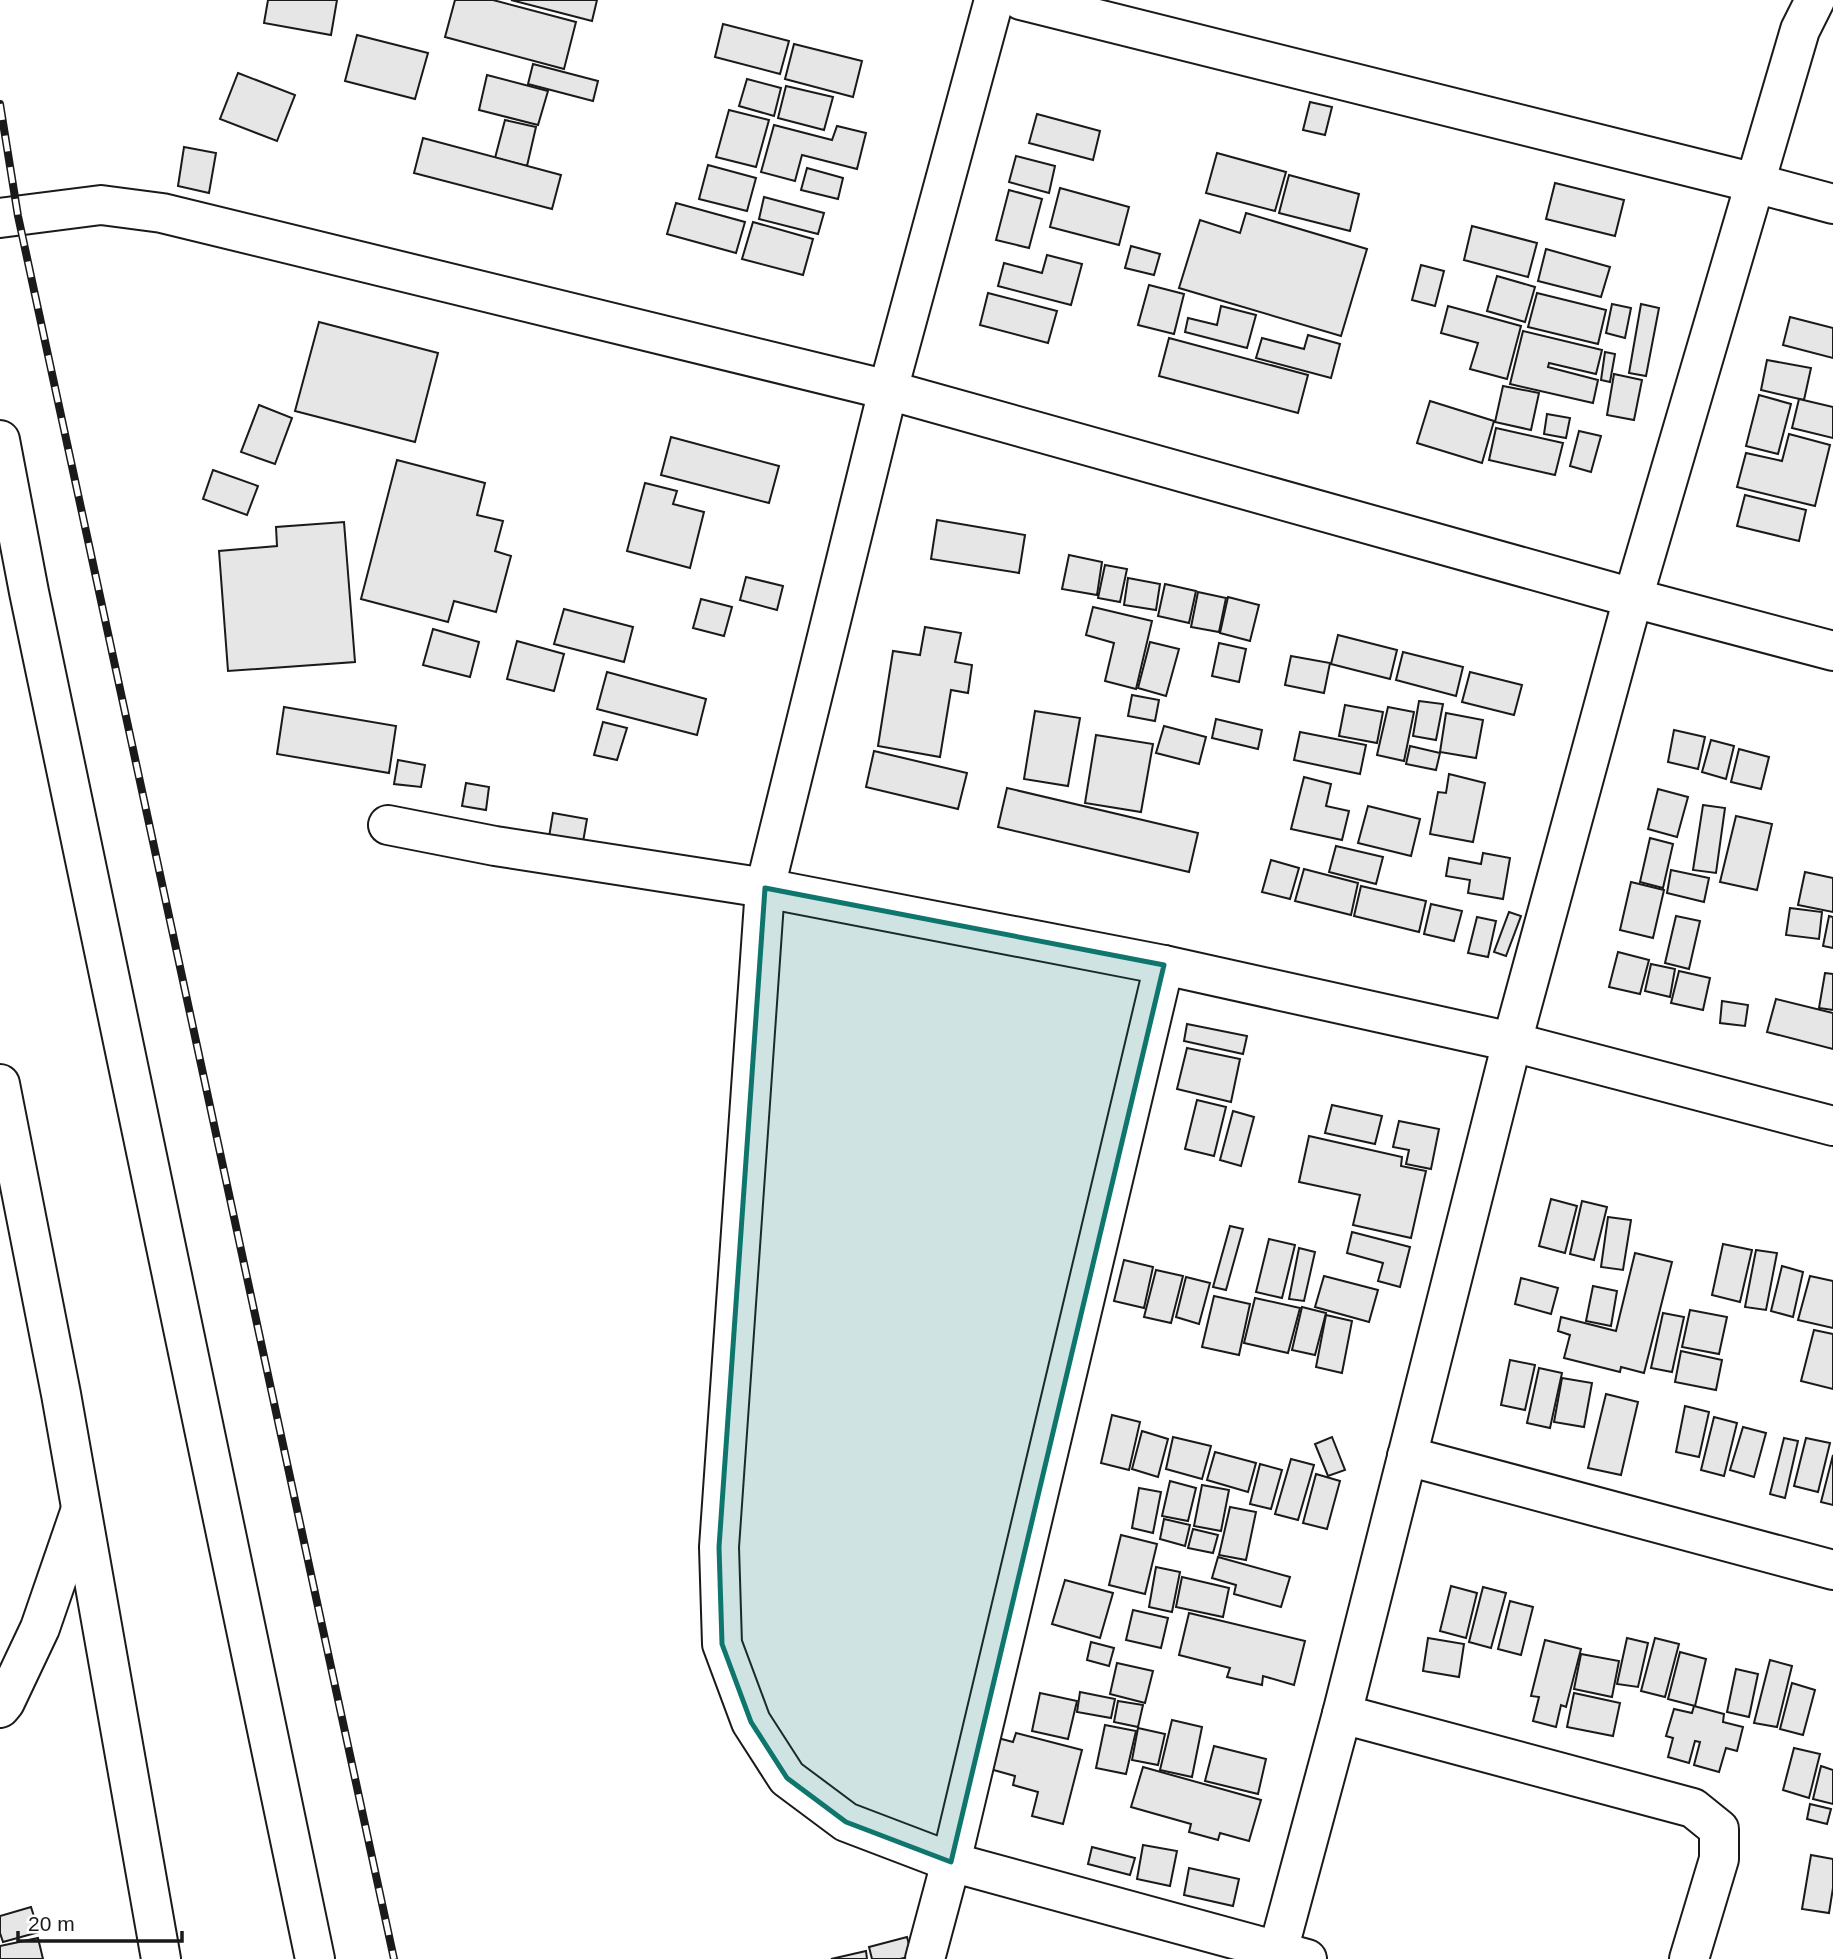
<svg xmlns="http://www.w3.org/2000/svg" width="1833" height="1959" font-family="Arial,sans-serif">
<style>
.building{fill:#e6e6e6;stroke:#1a1a1a;stroke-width:2}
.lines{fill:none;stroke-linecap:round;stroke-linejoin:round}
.street-casing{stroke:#1a1a1a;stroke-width:42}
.secondary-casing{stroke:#1a1a1a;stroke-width:42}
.street{stroke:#fff;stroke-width:38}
.secondary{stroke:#fff;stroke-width:38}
.rail-casing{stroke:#1a1a1a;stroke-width:8}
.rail{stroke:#fff;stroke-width:5;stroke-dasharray:16;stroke-linecap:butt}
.marked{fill:#0f766e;fill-opacity:0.2;stroke:#0f766e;stroke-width:5;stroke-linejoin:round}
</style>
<rect width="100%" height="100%" fill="#fff"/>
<g class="building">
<path d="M268,0H337L331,35L264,23Z"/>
<path d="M455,0H493L576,22L564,69L445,37Z"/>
<path d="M511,0H597L592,21Z"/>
<path d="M723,24L789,41L780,74L715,57Z"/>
<path d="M357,35L428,53L415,99L345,81Z"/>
<path d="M794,44L862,61L853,97L785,79Z"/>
<path d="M533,64L598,81L593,101L528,84Z"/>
<path d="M238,73L295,95L277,141L220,119Z"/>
<path d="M487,75L548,91L538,125L479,110Z"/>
<path d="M747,79L781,88L774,116L739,106Z"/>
<path d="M786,86L833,97L824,130L778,118Z"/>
<path d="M1310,102L1332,107L1325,135L1303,130Z"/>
<path d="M729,110L769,120L756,167L716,157Z"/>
<path d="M1037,114L1100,131L1093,160L1029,143Z"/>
<path d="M505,120L536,127L527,166L495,158Z"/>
<path d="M774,125L832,140L837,126L866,133L857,169L802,155L795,181L761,172Z"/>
<path d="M423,138L561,175L552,209L414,173Z"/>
<path d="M184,147L216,153L209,193L178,186Z"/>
<path d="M1217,153L1286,172L1275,211L1206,193Z"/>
<path d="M1016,156L1055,166L1049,193L1009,182Z"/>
<path d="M708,165L756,178L747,211L699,199Z"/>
<path d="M807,168L843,178L838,199L801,190Z"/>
<path d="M1289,175L1359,194L1350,231L1279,213Z"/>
<path d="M1555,183L1624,200L1615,236L1546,219Z"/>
<path d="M1060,188L1129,207L1119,245L1050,227Z"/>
<path d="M1009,190L1042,199L1029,248L996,240Z"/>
<path d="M764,197L824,213L818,234L759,219Z"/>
<path d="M676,203L745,222L736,253L667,234Z"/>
<path d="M1246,213L1367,249L1341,336L1179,288L1200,220L1240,233Z"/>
<path d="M753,222L813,239L803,275L742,259Z"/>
<path d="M1472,226L1537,243L1528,277L1464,260Z"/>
<path d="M1131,246L1160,254L1154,275L1125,268Z"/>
<path d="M1546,249L1610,267L1601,297L1538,281Z"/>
<path d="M1047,255L1082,264L1071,305L998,286L1004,263L1042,273Z"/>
<path d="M1421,265L1444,271L1435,306L1412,300Z"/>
<path d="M1497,276L1535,287L1525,322L1487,311Z"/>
<path d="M1149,285L1184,294L1174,334L1138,325Z"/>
<path d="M988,293L1057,311L1048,343L980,325Z"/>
<path d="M1537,293L1606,310L1598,344L1528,327Z"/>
<path d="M1612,304L1631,308L1625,338L1606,333Z"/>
<path d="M1641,304L1659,308L1646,376L1629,373Z"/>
<path d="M1221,306L1256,315L1247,348L1185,332L1188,318L1217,325Z"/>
<path d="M1448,306L1521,326L1507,379L1470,369L1478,343L1441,333Z"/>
<path d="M1790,317L1833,328V358L1783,345Z"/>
<path d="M319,322L438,353L415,442L295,411Z"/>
<path d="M1523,331L1602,350L1596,374L1549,363L1548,367L1598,380L1593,403L1510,384Z"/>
<path d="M1308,335L1340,344L1331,378L1256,358L1262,338L1304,349Z"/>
<path d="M1169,338L1308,375L1298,413L1159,376Z"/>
<path d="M1605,352L1615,354L1610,382L1601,380Z"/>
<path d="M1767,360L1811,368L1804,400L1761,390Z"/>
<path d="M1614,374L1642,380L1634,420L1607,415Z"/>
<path d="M1503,386L1539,393L1531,430L1495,422Z"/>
<path d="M1759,395L1791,404L1778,454L1746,446Z"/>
<path d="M1799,399L1833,407V438L1792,428Z"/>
<path d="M1430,401L1494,421L1482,463L1417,443Z"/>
<path d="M259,405L292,418L275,464L241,452Z"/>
<path d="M1547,414L1570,418L1566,438L1544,434Z"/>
<path d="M1496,428L1563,443L1555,475L1489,460Z"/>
<path d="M1579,431L1601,436L1591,472L1570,466Z"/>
<path d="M1789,434L1830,445L1815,506L1737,487L1746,453L1782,461Z"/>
<path d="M671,437L779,466L769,503L661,475Z"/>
<path d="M397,460L485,483L477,515L503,521L495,551L511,556L496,612L454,601L448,622L361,599Z"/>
<path d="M213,470L258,486L247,515L203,499Z"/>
<path d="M645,483L677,491L673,504L704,512L690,568L627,551Z"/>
<path d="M1745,495L1806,510L1799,541L1737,526Z"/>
<path d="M937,520L1025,535L1019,573L931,559Z"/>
<path d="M344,522L355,662L228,671L219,551L277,546L276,527Z"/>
<path d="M1069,555L1102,562L1097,595L1062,589Z"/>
<path d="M1105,565L1127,569L1120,602L1098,598Z"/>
<path d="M746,577L783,586L777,610L740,600Z"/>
<path d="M1128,578L1160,584L1156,610L1124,605Z"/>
<path d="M1165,584L1196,591L1189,623L1158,616Z"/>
<path d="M1198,592L1226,598L1219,632L1191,627Z"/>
<path d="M1228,597L1259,605L1250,641L1220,633Z"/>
<path d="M701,599L732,607L724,636L693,628Z"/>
<path d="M1093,607L1152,621L1136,689L1105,681L1114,643L1086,635Z"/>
<path d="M564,609L633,627L624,662L554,644Z"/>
<path d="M925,627L961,633L955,662L972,665L968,693L951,690L940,757L878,746L893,651L920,655Z"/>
<path d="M433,629L479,642L470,677L423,665Z"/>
<path d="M1338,635L1397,650L1390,679L1331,664Z"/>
<path d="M517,641L564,654L554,691L507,679Z"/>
<path d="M1150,642L1179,649L1166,696L1138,688Z"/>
<path d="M1219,643L1246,649L1239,682L1212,676Z"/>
<path d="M1403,652L1463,667L1456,696L1396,680Z"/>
<path d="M1291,656L1330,663L1324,693L1285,685Z"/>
<path d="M607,672L706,699L697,735L597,709Z"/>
<path d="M1470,672L1522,685L1514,715L1462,702Z"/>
<path d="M1132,695L1159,700L1155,721L1128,716Z"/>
<path d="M1419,701L1443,704L1436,740L1413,736Z"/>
<path d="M1345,705L1383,712L1377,743L1339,736Z"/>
<path d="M284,707L396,726L389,773L277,754Z"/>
<path d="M1388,707L1414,712L1404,761L1377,755Z"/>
<path d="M1035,711L1080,718L1068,786L1024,779Z"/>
<path d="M1446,713L1483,720L1476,758L1440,752Z"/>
<path d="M1216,719L1262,730L1258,749L1212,738Z"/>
<path d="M603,722L627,728L617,760L594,755Z"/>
<path d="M1164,726L1206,737L1199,764L1156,753Z"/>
<path d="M1674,730L1705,737L1698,769L1668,762Z"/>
<path d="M1300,732L1366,745L1360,774L1294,760Z"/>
<path d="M1096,735L1153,744L1141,812L1085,803Z"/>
<path d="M1711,740L1734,746L1726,779L1702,772Z"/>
<path d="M1410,746L1440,753L1436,770L1406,764Z"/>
<path d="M1739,749L1769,757L1761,789L1731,782Z"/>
<path d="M874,751L967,773L958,809L866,787Z"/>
<path d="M398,760L425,765L421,787L394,784Z"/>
<path d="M1449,774L1485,783L1473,842L1430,834L1438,792L1446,793Z"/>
<path d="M1304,777L1331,784L1326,806L1349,811L1342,840L1291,829Z"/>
<path d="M466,783L489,787L486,810L462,806Z"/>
<path d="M1007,788L1198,833L1189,872L998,827Z"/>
<path d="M1658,789L1688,797L1677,837L1648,829Z"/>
<path d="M1703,805L1725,808L1716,873L1693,870Z"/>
<path d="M1368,806L1420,819L1411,856L1358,843Z"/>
<path d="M553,813L587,819L583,842L549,837Z"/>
<path d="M1736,816L1772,824L1757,890L1720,882Z"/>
<path d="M1650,838L1673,844L1663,888L1640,882Z"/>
<path d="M1336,846L1383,857L1376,884L1329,872Z"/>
<path d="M1483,853L1510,858L1503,899L1468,893L1470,880L1446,876L1449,858L1481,864Z"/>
<path d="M1271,860L1299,868L1290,899L1262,892Z"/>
<path d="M1304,869L1358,883L1351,915L1295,901Z"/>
<path d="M1671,870L1709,878L1704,902L1667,893Z"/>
<path d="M1805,872L1833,878V912L1798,905Z"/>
<path d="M1631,882L1664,890L1653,938L1620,930Z"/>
<path d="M1361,886L1426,901L1419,932L1354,916Z"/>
<path d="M1431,904L1462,911L1454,941L1424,934Z"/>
<path d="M1790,908L1822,912L1819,939L1786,935Z"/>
<path d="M1509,912L1521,916L1506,956L1494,952Z"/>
<path d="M1676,916L1700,921L1689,969L1665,963Z"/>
<path d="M1829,916L1833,917V948L1823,946Z"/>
<path d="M1477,917L1496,921L1488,957L1468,953Z"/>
<path d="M1618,952L1649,960L1640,994L1609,987Z"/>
<path d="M1651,964L1675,969L1670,997L1645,991Z"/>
<path d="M1679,971L1710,978L1703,1010L1671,1003Z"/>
<path d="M1825,973L1833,974V1010L1819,1008Z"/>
<path d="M1776,999L1833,1013V1049L1767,1032Z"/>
<path d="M1722,1001L1748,1005L1745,1026L1720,1023Z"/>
<path d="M1187,1024L1247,1036L1243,1054L1184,1041Z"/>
<path d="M1187,1048L1240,1059L1231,1102L1177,1089Z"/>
<path d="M1197,1100L1226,1107L1214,1156L1185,1149Z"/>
<path d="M1332,1105L1382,1116L1375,1144L1325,1133Z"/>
<path d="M1233,1111L1254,1117L1241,1166L1220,1160Z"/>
<path d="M1399,1121L1439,1129L1431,1169L1406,1164L1409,1150L1393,1147Z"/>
<path d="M1309,1136L1402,1157L1401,1166L1426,1171L1411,1238L1353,1225L1360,1195L1299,1182Z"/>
<path d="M1551,1199L1577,1206L1565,1253L1539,1246Z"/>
<path d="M1582,1201L1607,1207L1594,1260L1570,1254Z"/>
<path d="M1608,1217L1631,1220L1623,1270L1601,1267Z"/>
<path d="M1230,1226L1243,1229L1226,1290L1213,1287Z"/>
<path d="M1352,1232L1410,1247L1400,1287L1378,1281L1383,1263L1347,1253Z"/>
<path d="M1269,1239L1295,1245L1282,1298L1256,1292Z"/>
<path d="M1723,1244L1752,1250L1740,1302L1712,1295Z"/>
<path d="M1299,1248L1315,1252L1304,1301L1289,1299Z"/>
<path d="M1756,1250L1777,1253L1766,1310L1745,1307Z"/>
<path d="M1635,1253L1672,1262L1644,1373L1621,1367L1620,1372L1564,1358L1570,1335L1558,1331L1561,1317L1616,1331Z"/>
<path d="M1124,1260L1153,1267L1144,1308L1114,1301Z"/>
<path d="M1782,1266L1803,1272L1793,1317L1771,1311Z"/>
<path d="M1156,1270L1183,1276L1171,1323L1144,1317Z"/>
<path d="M1324,1276L1378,1290L1369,1322L1315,1307Z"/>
<path d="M1810,1276L1833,1281V1328L1798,1320Z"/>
<path d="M1186,1277L1210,1283L1199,1324L1176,1317Z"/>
<path d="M1521,1278L1558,1288L1551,1314L1515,1304Z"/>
<path d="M1593,1286L1617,1291L1611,1326L1586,1321Z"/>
<path d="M1214,1296L1250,1304L1239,1355L1202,1347Z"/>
<path d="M1255,1298L1300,1308L1288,1353L1244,1343Z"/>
<path d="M1302,1307L1326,1313L1315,1355L1292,1350Z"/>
<path d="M1690,1310L1727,1317L1719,1354L1682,1347Z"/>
<path d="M1663,1313L1684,1317L1672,1372L1651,1368Z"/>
<path d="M1326,1315L1352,1321L1342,1373L1316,1367Z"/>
<path d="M1814,1330L1833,1334V1389L1801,1381Z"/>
<path d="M1681,1351L1722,1360L1716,1390L1675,1382Z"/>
<path d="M1510,1360L1535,1365L1525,1410L1501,1405Z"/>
<path d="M1539,1368L1562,1373L1550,1428L1527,1423Z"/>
<path d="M1562,1378L1592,1383L1584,1427L1554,1422Z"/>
<path d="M1606,1394L1638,1402L1621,1475L1588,1468Z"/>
<path d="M1685,1406L1709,1412L1699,1457L1676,1452Z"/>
<path d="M1112,1415L1140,1422L1129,1470L1101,1463Z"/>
<path d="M1714,1417L1737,1423L1724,1476L1701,1470Z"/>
<path d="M1743,1427L1766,1433L1754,1477L1730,1470Z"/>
<path d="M1142,1431L1168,1439L1158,1477L1132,1469Z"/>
<path d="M1173,1437L1211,1446L1202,1479L1166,1469Z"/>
<path d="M1332,1437L1345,1470L1328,1476L1315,1444Z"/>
<path d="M1784,1438L1798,1441L1785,1498L1770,1494Z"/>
<path d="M1806,1438L1830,1443L1818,1492L1794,1486Z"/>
<path d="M1215,1452L1256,1463L1248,1492L1207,1480Z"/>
<path d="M1833,1455V1505L1821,1502Z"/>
<path d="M1291,1459L1314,1465L1298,1520L1275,1514Z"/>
<path d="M1260,1464L1282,1470L1271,1509L1250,1504Z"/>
<path d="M1316,1474L1340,1481L1327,1529L1303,1523Z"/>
<path d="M1170,1481L1196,1488L1188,1521L1162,1516Z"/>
<path d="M1202,1485L1229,1490L1221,1531L1194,1526Z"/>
<path d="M1139,1488L1161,1492L1153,1533L1132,1528Z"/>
<path d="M1230,1507L1256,1512L1246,1560L1219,1555Z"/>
<path d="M1164,1519L1190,1525L1185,1546L1160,1539Z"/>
<path d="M1193,1529L1218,1535L1213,1553L1188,1548Z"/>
<path d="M1121,1535L1157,1544L1145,1594L1109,1585Z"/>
<path d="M1218,1557L1290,1577L1281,1607L1234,1594L1236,1585L1212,1578Z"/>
<path d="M1156,1567L1180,1572L1172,1612L1149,1607Z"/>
<path d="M1182,1577L1229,1588L1223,1617L1176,1607Z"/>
<path d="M1065,1580L1113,1593L1100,1638L1052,1624Z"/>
<path d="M1451,1586L1477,1593L1466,1638L1440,1631Z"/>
<path d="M1483,1587L1506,1593L1491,1648L1469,1642Z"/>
<path d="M1510,1601L1533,1607L1521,1655L1498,1649Z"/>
<path d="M1133,1610L1168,1618L1161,1648L1126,1640Z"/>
<path d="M1189,1613L1305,1641L1294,1685L1263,1676L1262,1685L1227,1677L1230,1668L1179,1655Z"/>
<path d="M1428,1638L1464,1644L1459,1677L1423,1671Z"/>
<path d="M1627,1638L1648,1643L1638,1687L1617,1684Z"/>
<path d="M1655,1638L1679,1644L1665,1697L1641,1691Z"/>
<path d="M1545,1640L1581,1649L1566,1707L1561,1705L1556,1727L1533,1721L1539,1697L1531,1696Z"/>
<path d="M1091,1642L1114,1648L1109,1666L1087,1660Z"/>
<path d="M1680,1652L1706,1659L1695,1706L1668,1699Z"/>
<path d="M1581,1654L1619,1661L1612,1697L1574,1689Z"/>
<path d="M1770,1660L1792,1666L1777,1727L1754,1723Z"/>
<path d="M1117,1663L1153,1671L1145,1703L1110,1694Z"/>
<path d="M1736,1669L1758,1674L1749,1717L1727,1712Z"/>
<path d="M1792,1683L1815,1690L1803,1735L1780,1729Z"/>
<path d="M1080,1692L1115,1699L1111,1718L1077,1712Z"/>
<path d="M1040,1693L1077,1701L1068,1739L1032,1731Z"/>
<path d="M1574,1693L1620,1703L1613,1736L1567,1727Z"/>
<path d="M1118,1701L1143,1705L1138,1727L1114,1722Z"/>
<path d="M1694,1706L1724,1714L1723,1722L1743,1727L1737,1751L1726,1748L1719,1772L1694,1765L1700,1742L1695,1741L1689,1763L1668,1757L1673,1738L1666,1736L1674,1709L1692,1713Z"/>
<path d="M1172,1720L1202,1727L1192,1777L1160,1770Z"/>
<path d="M1105,1725L1136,1731L1126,1774L1096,1768Z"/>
<path d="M1138,1728L1165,1734L1158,1765L1132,1760Z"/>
<path d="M1016,1733L1082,1750L1063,1824L1032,1816L1038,1792L1013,1785L1015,1776L990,1769L998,1738L1013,1742Z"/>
<path d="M1214,1746L1266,1759L1258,1794L1205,1781Z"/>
<path d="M1794,1748L1820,1754L1809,1798L1783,1790Z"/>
<path d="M1821,1766L1833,1770V1804L1813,1799Z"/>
<path d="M1143,1767L1261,1800L1249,1841L1220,1833L1218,1840L1189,1832L1191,1824L1131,1807Z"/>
<path d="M1810,1804L1831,1809L1827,1824L1807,1819Z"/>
<path d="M1143,1845L1177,1851L1170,1886L1137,1879Z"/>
<path d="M1092,1847L1135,1858L1130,1875L1088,1864Z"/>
<path d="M1811,1855L1833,1859V1888L1829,1913L1802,1909Z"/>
<path d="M1189,1868L1239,1879L1233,1906L1184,1895Z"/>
<path d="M31,1907L39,1932L3,1942L0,1933V1916Z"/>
<path d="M907,1937L912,1956L900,1959H872L869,1947Z"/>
<path d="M38,1938L43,1959H0V1946Z"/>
<path d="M866,1951L867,1959H831Z"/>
</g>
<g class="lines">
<defs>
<g id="street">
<path d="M994,0L888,390L765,888L719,1547L722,1644L751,1722L787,1778L846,1822L951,1862L1307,1959"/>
<path d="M1021,0L1755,183L1833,204"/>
<path d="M0,218L101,205L162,213L888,390L1633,598L1833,651"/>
<path d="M388,825L495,846L765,888L1164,965L1512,1042L1833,1126"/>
<path d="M0,1084L61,1394L161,1959"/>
<path d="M1407,1456L1833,1570"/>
<path d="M0,1708L5,1702L40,1628L81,1509"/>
<path d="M1342,1714L1693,1808L1719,1829V1859L1689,1959"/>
<path d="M1278,1951L1342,1714L1512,1042L1633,598L1800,30L1815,0"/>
<path d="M925,1959L951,1862L1164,965"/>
</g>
<path id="secondary" d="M0,440L29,592L315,1959"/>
</defs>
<use href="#street" class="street-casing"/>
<use href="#secondary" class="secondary-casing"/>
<use href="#street" class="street"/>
<use href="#secondary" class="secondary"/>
<defs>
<path id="rail" d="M0,104L18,216L394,1959"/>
</defs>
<use href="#rail" class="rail-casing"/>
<use href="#rail" class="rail"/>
</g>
<path class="marked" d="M765,888L1164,965L951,1862L846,1822L787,1778L751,1722L722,1644L719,1547Z"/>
<path d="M18 1931v10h164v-10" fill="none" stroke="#1a1a1a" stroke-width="3.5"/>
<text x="28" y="1931" font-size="21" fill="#1a1a1a" stroke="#ffffff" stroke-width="5" paint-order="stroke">20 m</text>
</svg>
